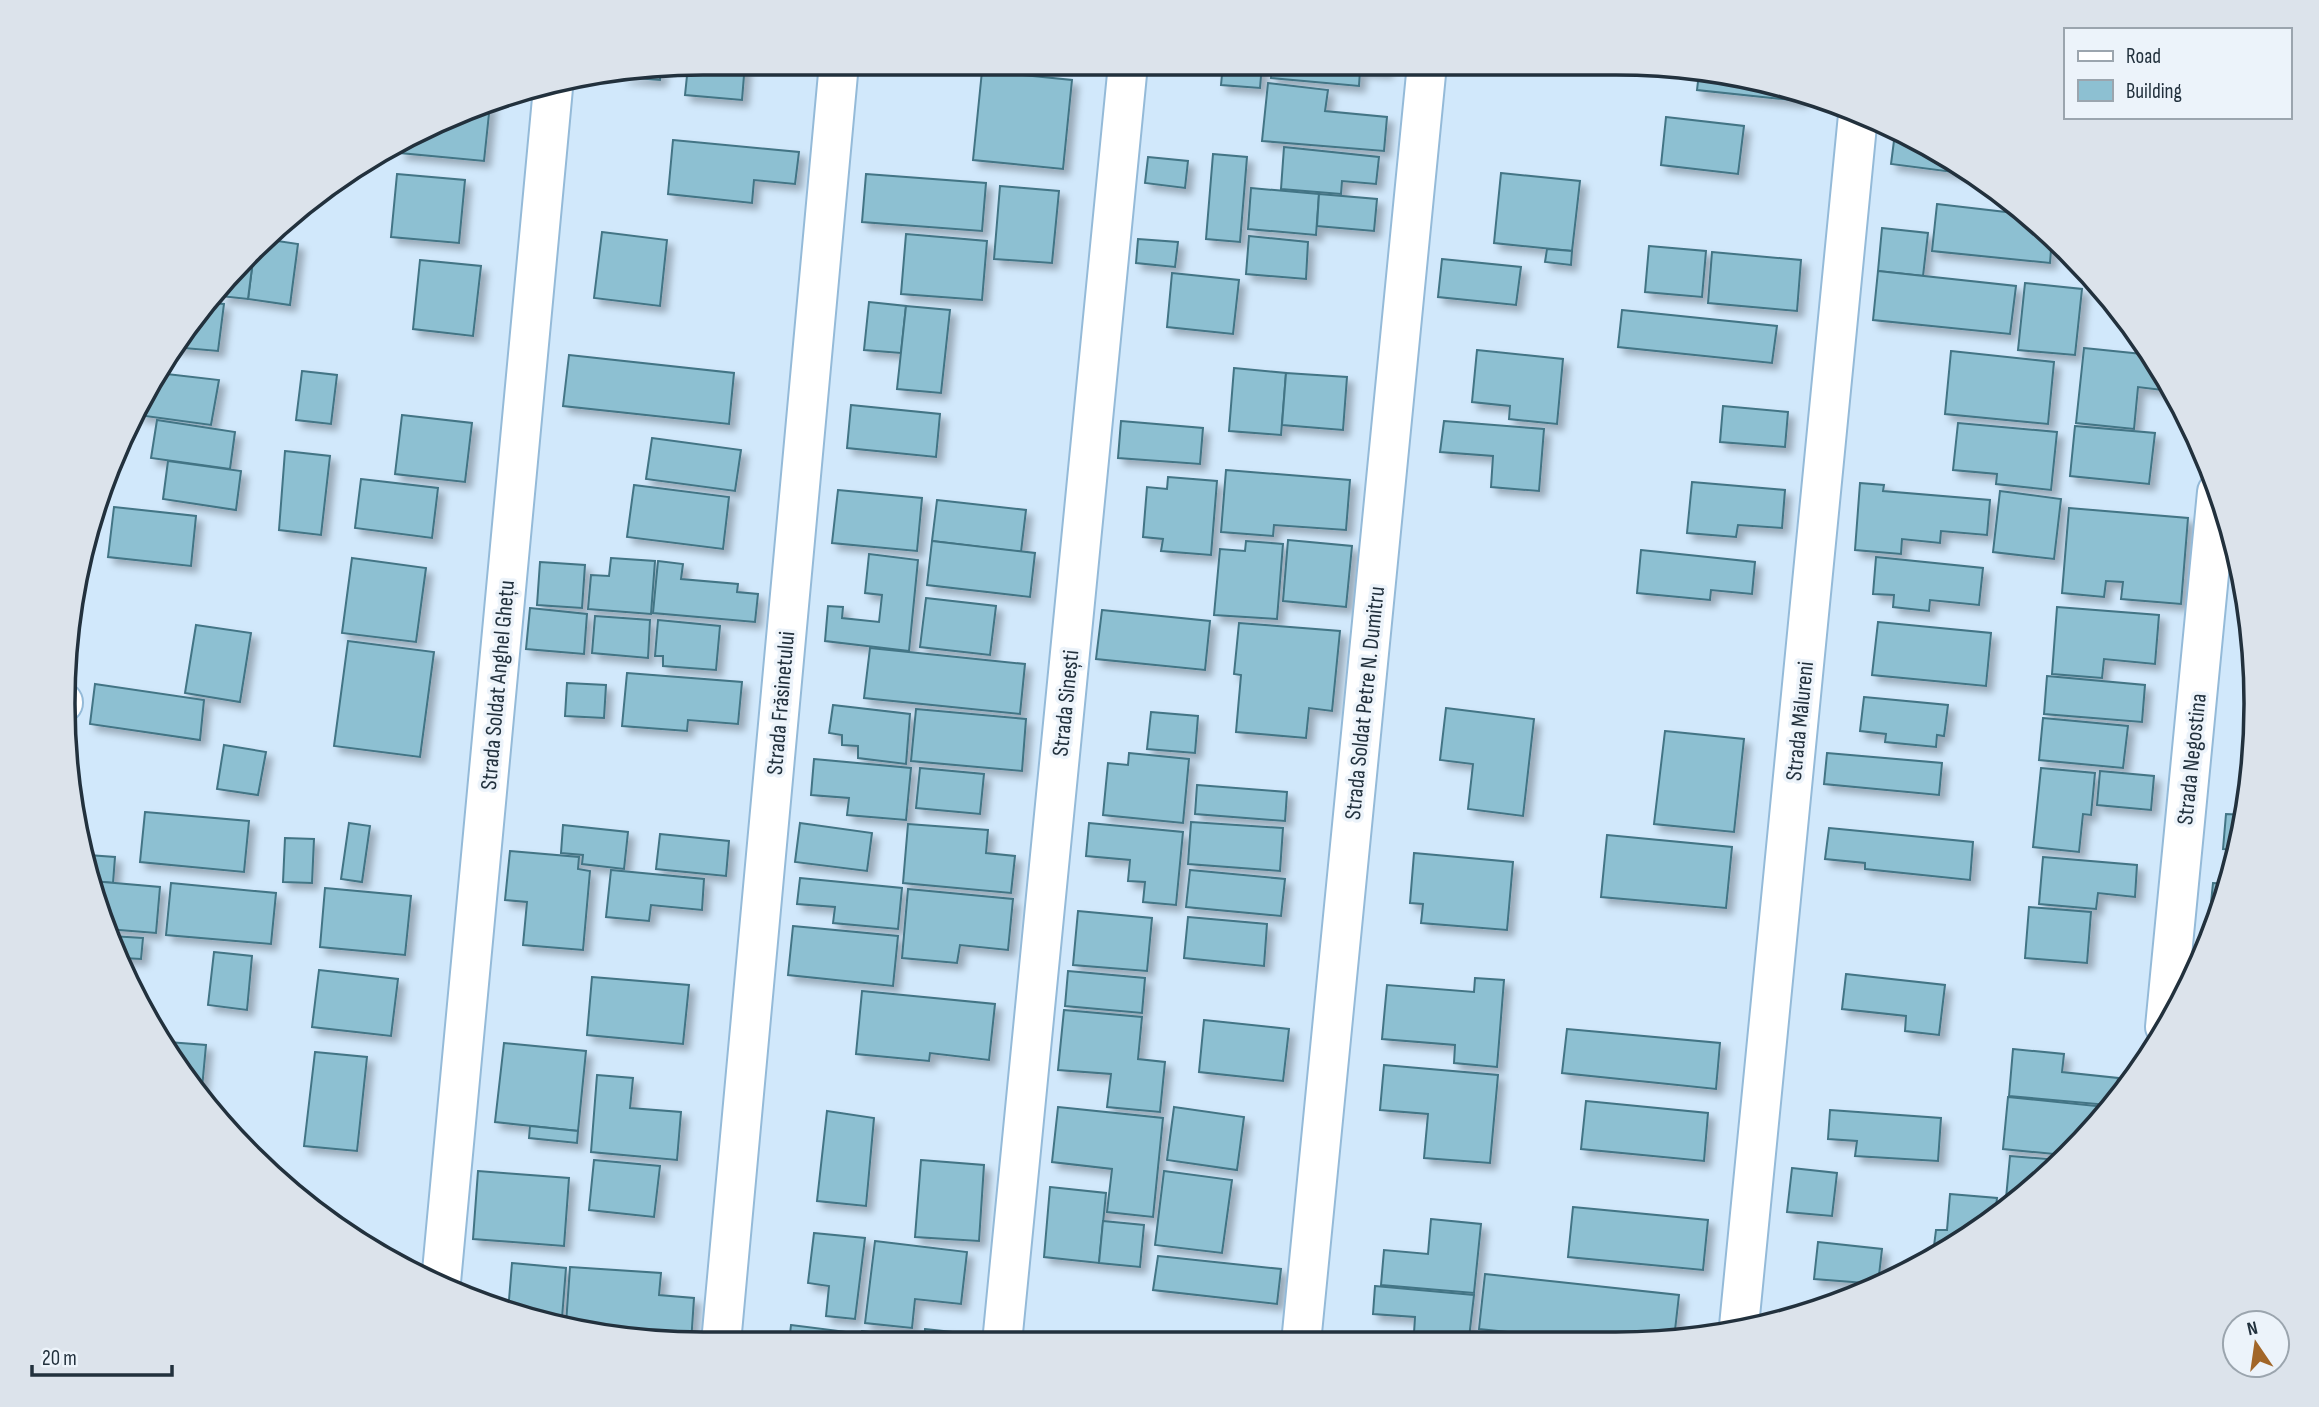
<svg xmlns="http://www.w3.org/2000/svg" width="2319" height="1407" font-family="'Sofia Sans Condensed',sans-serif">
<style>
.building{fill:#8dc0d2;stroke:#437485;stroke-width:2;filter:url(#shadow)}
.lines{fill:none;stroke-linecap:round;stroke-linejoin:round}
.minor-casing{stroke:#94bad8;stroke-width:42}
.minor{stroke:#fff;stroke-width:38}
.labels{text-anchor:middle;stroke-width:7;stroke-linejoin:round;paint-order:stroke}
.street-label{font-size:23px;fill:#22313d;stroke:#ecf3fa}
.rim{fill:none;stroke:#22313d;stroke-width:3.5}
</style>
<defs>
<filter id="shadow"><feDropShadow dx="6" dy="6" stdDeviation="3.5" flood-color="#0004"/></filter>
</defs>
<rect width="100%" height="100%" fill="#d1e8fb"/>
<g class="building">
<path d="M704,63H745L742,100L685,95L688,66Z"/>
<path d="M1223,64H1262L1260,88L1221,85Z"/>
<path d="M1272,64H1387L1386,72L1360,70L1359,86L1271,78Z"/>
<path d="M661,70L660,80L621,77Z"/>
<path d="M982,71L1072,80L1063,169L973,160Z"/>
<path d="M1699,73L1801,93V101L1697,90Z"/>
<path d="M1268,83L1328,90L1325,111L1387,117L1384,151L1262,141Z"/>
<path d="M486,103L490,104L484,161L400,153V149Z"/>
<path d="M1666,117L1744,126L1738,174L1661,165Z"/>
<path d="M1895,133L1972,171L1976,175L1891,164Z"/>
<path d="M673,140L799,152L795,184L754,180L752,203L668,194Z"/>
<path d="M1284,147L1379,157L1376,184L1342,181L1341,194L1281,189Z"/>
<path d="M1213,154L1247,157L1240,242L1206,239Z"/>
<path d="M1148,157L1188,161L1185,188L1145,183Z"/>
<path d="M1501,173L1580,181L1572,251L1494,243Z"/>
<path d="M397,174L465,180L459,243L391,237Z"/>
<path d="M866,174L986,183L982,231L862,222Z"/>
<path d="M1000,186L1059,191L1052,263L994,259Z"/>
<path d="M1251,188L1319,194L1316,235L1248,229Z"/>
<path d="M1319,194L1377,199L1374,231L1317,226Z"/>
<path d="M1937,204L2023,214L2052,237L2050,263L1932,251Z"/>
<path d="M1882,228L1928,233L1923,276L1878,271Z"/>
<path d="M602,232L667,240L660,306L594,298Z"/>
<path d="M906,234L987,241L982,300L901,294Z"/>
<path d="M1249,236L1308,242L1306,279L1246,274Z"/>
<path d="M1138,239L1178,242L1175,267L1136,263Z"/>
<path d="M271,240L298,244L290,305L248,299L253,260Z"/>
<path d="M1649,246L1706,251L1702,297L1645,292Z"/>
<path d="M1547,249L1572,251L1571,265L1545,262Z"/>
<path d="M1712,252L1801,260L1797,311L1708,303Z"/>
<path d="M1442,259L1521,267L1516,305L1438,297Z"/>
<path d="M253,260L248,299L220,296Z"/>
<path d="M420,260L481,266L473,336L413,329Z"/>
<path d="M1878,271L2016,286L2010,334L1873,320Z"/>
<path d="M1172,273L1239,280L1233,334L1167,327Z"/>
<path d="M2025,283L2082,289L2075,355L2018,350Z"/>
<path d="M869,302L906,306L901,353L864,350Z"/>
<path d="M213,303L224,304L218,351L172,347Z"/>
<path d="M906,306L950,310L941,393L897,389Z"/>
<path d="M1622,310L1777,326L1772,363L1618,347Z"/>
<path d="M2084,348L2152,355L2171,391L2138,387L2134,429L2076,423Z"/>
<path d="M1477,350L1563,359L1557,424L1509,419L1510,406L1472,402Z"/>
<path d="M1951,351L2054,362L2048,424L1945,414Z"/>
<path d="M569,355L734,373L729,424L563,406Z"/>
<path d="M1234,368L1286,373L1281,435L1229,431Z"/>
<path d="M302,371L337,375L331,424L296,420Z"/>
<path d="M158,373L219,380L211,425L138,415Z"/>
<path d="M1286,373L1347,377L1343,430L1282,425Z"/>
<path d="M851,405L940,414L936,457L847,448Z"/>
<path d="M1723,406L1788,412L1785,447L1720,442Z"/>
<path d="M402,415L472,423L465,482L395,474Z"/>
<path d="M157,420L235,432L230,469L151,458Z"/>
<path d="M1121,421L1203,428L1200,464L1118,458Z"/>
<path d="M1444,421L1544,429L1539,491L1491,487L1493,456L1440,452Z"/>
<path d="M1958,423L2057,432L2051,490L1996,484L1997,474L1953,470Z"/>
<path d="M2075,426L2155,433L2149,484L2070,476Z"/>
<path d="M652,438L741,450L735,491L646,479Z"/>
<path d="M285,451L330,456L321,535L279,530Z"/>
<path d="M168,461L241,471L236,510L163,499Z"/>
<path d="M1226,470L1350,480L1346,530L1274,525L1273,536L1221,532Z"/>
<path d="M1168,477L1217,481L1211,555L1161,551L1163,539L1143,537L1147,487L1167,489Z"/>
<path d="M361,479L438,488L432,538L355,528Z"/>
<path d="M1692,482L1785,490L1782,528L1738,525L1736,537L1687,533Z"/>
<path d="M1860,483L1884,485L1883,491L1990,500L1987,535L1941,531L1940,543L1902,539L1901,554L1855,550Z"/>
<path d="M634,485L729,497L723,549L627,537Z"/>
<path d="M838,490L922,498L917,551L832,543Z"/>
<path d="M2000,491L2061,499L2054,559L1993,552Z"/>
<path d="M937,500L1026,510L1021,552L932,541Z"/>
<path d="M114,507L196,516L191,566L108,557Z"/>
<path d="M2069,508L2188,518L2181,604L2121,599L2123,582L2106,581L2104,597L2062,593Z"/>
<path d="M1288,540L1352,546L1346,607L1283,601Z"/>
<path d="M932,541L1035,553L1030,597L927,585Z"/>
<path d="M1246,541L1283,544L1277,619L1214,615L1220,549L1245,551Z"/>
<path d="M1641,550L1755,562L1752,594L1711,590L1710,600L1637,593Z"/>
<path d="M869,554L918,560L909,651L825,641L828,606L843,607L842,618L879,622L882,595L865,593Z"/>
<path d="M1876,557L1983,568L1979,605L1930,600L1929,611L1893,607L1894,595L1873,594Z"/>
<path d="M352,558L426,568L416,642L342,633Z"/>
<path d="M611,558L655,561L651,614L588,609L591,575L609,576Z"/>
<path d="M658,561L683,564L681,579L738,584L737,592L758,594L755,622L653,613Z"/>
<path d="M540,562L585,565L582,608L537,605Z"/>
<path d="M926,598L996,606L990,655L920,647Z"/>
<path d="M2057,607L2159,615L2155,664L2104,659L2102,678L2052,674Z"/>
<path d="M530,608L587,614L584,654L526,649Z"/>
<path d="M1102,610L1210,621L1205,670L1096,659Z"/>
<path d="M595,616L650,620L648,658L592,653Z"/>
<path d="M658,620L720,626L716,670L663,666V656H655Z"/>
<path d="M1878,622L1991,633L1986,686L1872,675Z"/>
<path d="M1239,623L1340,631L1332,711L1309,708L1306,738L1236,732L1241,675L1234,674Z"/>
<path d="M196,625L251,633L240,702L185,693Z"/>
<path d="M348,641L434,652L420,757L334,746Z"/>
<path d="M870,648L1025,664L1020,714L864,698Z"/>
<path d="M627,673L742,682L738,724L688,720L687,731L622,726Z"/>
<path d="M2047,676L2145,685L2142,722L2044,714Z"/>
<path d="M567,683L606,685L604,718L565,716Z"/>
<path d="M95,684L204,700L200,740L90,724Z"/>
<path d="M1864,697L1948,705L1944,736L1937,735L1936,747L1885,742L1886,734L1860,731Z"/>
<path d="M833,705L910,714L906,764L858,758V746L842,745V735L829,733Z"/>
<path d="M1446,708L1534,719L1523,816L1468,809L1473,764L1440,760Z"/>
<path d="M916,709L1026,719L1022,771L911,761Z"/>
<path d="M1151,712L1198,716L1195,753L1147,749Z"/>
<path d="M2043,718L2128,726L2123,768L2039,760Z"/>
<path d="M1665,731L1744,739L1734,832L1654,824Z"/>
<path d="M224,745L266,752L258,795L217,789Z"/>
<path d="M1129,753L1189,759L1183,823L1103,815L1108,763L1128,765Z"/>
<path d="M1827,753L1942,763L1939,795L1824,784Z"/>
<path d="M814,759L911,768L906,820L847,815L849,798L811,795Z"/>
<path d="M920,768L984,774L980,814L916,808Z"/>
<path d="M2041,768L2095,773L2091,815L2083,814L2079,852L2033,847Z"/>
<path d="M2100,771L2154,776L2151,810L2097,805Z"/>
<path d="M1197,785L1287,792L1285,821L1195,814Z"/>
<path d="M145,812L249,821L244,872L140,862Z"/>
<path d="M2226,814L2245,815L2237,850L2223,849Z"/>
<path d="M1191,822L1283,828L1280,871L1188,864Z"/>
<path d="M349,823L370,826L362,882L341,879Z"/>
<path d="M800,823L872,833L867,871L795,862Z"/>
<path d="M1089,823L1183,832L1176,905L1143,902L1145,882L1128,881L1130,860L1086,856Z"/>
<path d="M908,824L988,830L986,853L1015,856L1011,893L903,883Z"/>
<path d="M563,825L628,832L624,869L582,864L583,855L561,853Z"/>
<path d="M1829,828L1973,842L1970,880L1865,869V863L1825,859Z"/>
<path d="M660,834L729,841L726,876L656,869Z"/>
<path d="M1607,835L1732,847L1726,908L1601,897Z"/>
<path d="M285,838L314,839L312,883L283,882Z"/>
<path d="M510,851L579,857L578,869L590,871L583,950L523,945L527,902L505,900Z"/>
<path d="M1414,853L1513,862L1507,930L1421,923L1423,904L1410,903Z"/>
<path d="M88,855L115,857L113,883L92,881Z"/>
<path d="M2043,857L2137,865L2135,897L2098,893L2096,909L2039,904Z"/>
<path d="M611,870L704,879L702,910L651,905L649,921L606,917Z"/>
<path d="M1190,870L1285,879L1281,916L1186,907Z"/>
<path d="M800,878L902,888L898,929L833,923L835,907L797,904Z"/>
<path d="M92,881L160,887L156,933L107,929L97,909Z"/>
<path d="M171,883L276,893L271,944L166,935Z"/>
<path d="M2213,883L2227,884L2218,914L2210,913Z"/>
<path d="M325,888L411,896L405,955L320,947Z"/>
<path d="M908,889L1013,899L1008,950L960,945L957,963L902,958Z"/>
<path d="M2029,907L2091,912L2087,963L2025,958Z"/>
<path d="M1078,911L1152,918L1147,971L1073,965Z"/>
<path d="M1188,917L1267,924L1264,966L1184,958Z"/>
<path d="M793,926L898,936L893,986L788,975Z"/>
<path d="M111,936L143,938L141,959L123,958Z"/>
<path d="M214,952L252,956L247,1010L208,1005Z"/>
<path d="M319,970L398,979L391,1036L312,1027Z"/>
<path d="M1068,971L1145,978L1142,1013L1065,1006Z"/>
<path d="M1846,974L1945,985L1939,1035L1905,1031L1906,1016L1842,1009Z"/>
<path d="M592,977L689,985L683,1044L587,1035Z"/>
<path d="M1475,978L1504,980L1497,1067L1454,1063L1455,1045L1382,1039L1387,985L1474,992Z"/>
<path d="M862,991L995,1004L989,1060L930,1053L929,1061L856,1054Z"/>
<path d="M1064,1010L1142,1017L1138,1059L1165,1062L1160,1112L1107,1107L1111,1074L1058,1070Z"/>
<path d="M1204,1020L1289,1029L1283,1081L1199,1072Z"/>
<path d="M1567,1029L1720,1043L1716,1089L1562,1073Z"/>
<path d="M168,1042L206,1045L202,1088L192,1087Z"/>
<path d="M504,1043L586,1051L578,1131L495,1122Z"/>
<path d="M2013,1049L2064,1054L2062,1072L2118,1078L2116,1096L2108,1105L2009,1096Z"/>
<path d="M315,1052L367,1057L357,1151L304,1146Z"/>
<path d="M1384,1065L1498,1075L1490,1163L1424,1158L1428,1114L1380,1110Z"/>
<path d="M597,1075L633,1078L630,1108L681,1112L677,1160L591,1152Z"/>
<path d="M2008,1097L2106,1107L2075,1143L2070,1142L2064,1155L2003,1149Z"/>
<path d="M1586,1101L1708,1113L1704,1161L1581,1149Z"/>
<path d="M1058,1107L1163,1118L1153,1217L1107,1212L1112,1169L1052,1162Z"/>
<path d="M1174,1107L1244,1117L1237,1170L1167,1160Z"/>
<path d="M1830,1110L1941,1118L1938,1161L1855,1156L1857,1141L1828,1139Z"/>
<path d="M827,1111L874,1118L866,1206L817,1201Z"/>
<path d="M530,1126L578,1131L577,1143L529,1138Z"/>
<path d="M2010,1156L2060,1160L2038,1185L2005,1209Z"/>
<path d="M594,1160L660,1166L654,1217L589,1210Z"/>
<path d="M921,1160L984,1165L979,1241L915,1237Z"/>
<path d="M1792,1168L1837,1173L1832,1216L1787,1212Z"/>
<path d="M478,1171L569,1178L564,1246L473,1239Z"/>
<path d="M1164,1171L1232,1180L1222,1253L1155,1245Z"/>
<path d="M1050,1187L1106,1193L1099,1263L1044,1257Z"/>
<path d="M1950,1194L1997,1198L1995,1216L1940,1255L1933,1254L1936,1230H1947Z"/>
<path d="M1573,1207L1708,1220L1703,1270L1568,1257Z"/>
<path d="M1431,1219L1481,1224L1474,1293L1381,1285L1384,1250L1428,1254Z"/>
<path d="M1103,1221L1144,1225L1140,1267L1099,1263Z"/>
<path d="M814,1233L865,1238L855,1319L826,1316L829,1286L808,1283Z"/>
<path d="M875,1241L967,1252L961,1304L915,1299L912,1328L865,1323Z"/>
<path d="M1818,1242L1882,1249L1878,1284L1814,1279Z"/>
<path d="M1158,1256L1281,1269L1277,1304L1153,1290Z"/>
<path d="M512,1263L566,1268L562,1318L508,1312Z"/>
<path d="M570,1267L661,1273L659,1295L694,1298L691,1343H661L566,1324Z"/>
<path d="M1485,1274L1679,1295L1674,1339L1611,1343L1479,1329Z"/>
<path d="M1375,1286L1474,1295L1469,1338L1414,1333L1415,1317L1373,1314Z"/>
<path d="M791,1325L855,1333L853,1343H789Z"/>
<path d="M925,1329L970,1334L969,1343H924Z"/>
<path d="M862,1331L906,1336V1343H861Z"/>
</g>
<g class="lines">
<defs>
<g id="minor">
<path d="M63,703V702"/>
<path d="M2165,1027L2217,492"/>
<path d="M441,1282L553,88"/>
<path d="M1739,1326L1858,115"/>
<path d="M721,1343L839,63"/>
<path d="M1002,1343L1128,64"/>
<path d="M1301,1343L1427,64"/>
</g>
</defs>
<use href="#minor" class="minor-casing"/>
<use href="#minor" class="minor"/>
</g>
<g class="labels">
<g class="street-label">
<text transform="translate(497 685) rotate(-85)" y="8">Strada Soldat Anghel Ghețu</text>
<text transform="translate(780 703) rotate(-85)" y="8">Strada Frăsinetului</text>
<text transform="translate(1065 703) rotate(-84)" y="8">Strada Sinești</text>
<text transform="translate(1364 703) rotate(-84)" y="8">Strada Soldat Petre N. Dumitru</text>
<text transform="translate(1799 721) rotate(-84)" y="8">Strada Mălureni</text>
<text transform="translate(2191 759) rotate(-84)" y="8">Strada Negostina</text>
</g>
</g>
<path d="M0 0H2319V1407H0ZM703 75H1616A628 628 0 0 1 2244 703V704A628 628 0 0 1 1616 1332H703A628 628 0 0 1 75 704V703A628 628 0 0 1 703 75Z" fill="#dce3eb" fill-rule="evenodd"/>
<path class="rim" d="M703 75H1616A628 628 0 0 1 2244 703V704A628 628 0 0 1 1616 1332H703A628 628 0 0 1 75 704V703A628 628 0 0 1 703 75Z"/>
<rect x="2064" y="28" width="228" height="91" fill="#ecf3fa" stroke="#9ba5ae" stroke-width="2"/>
<rect x="2078" y="51" width="35" height="10" fill="#ffffff" stroke="#9ba5ae" stroke-width="2"/>
<text x="2126" y="63" font-size="21" fill="#22313d">Road</text>
<rect x="2078" y="80" width="35" height="21" fill="#8dc0d2" stroke="#9ba5ae" stroke-width="2"/>
<text x="2126" y="98" font-size="21" fill="#22313d">Building</text>
<g transform="translate(2256 1344) rotate(347)"><circle r="33" fill="#ecf3fa" stroke="#9ba5ae" stroke-width="2"/>
<path d="M0-5L12 26L0 18L-12 26Z" fill="#a26628"/>
<text y="-10" font-size="19" font-weight="bold" text-anchor="middle" fill="#22313d">N</text>
</g>
<path d="M32 1365v10h140v-10" fill="none" stroke="#22313d" stroke-width="3.5"/>
<text x="42" y="1365" font-size="21" fill="#22313d" stroke="#ecf3fa" stroke-width="5" paint-order="stroke">20 m</text>
</svg>
